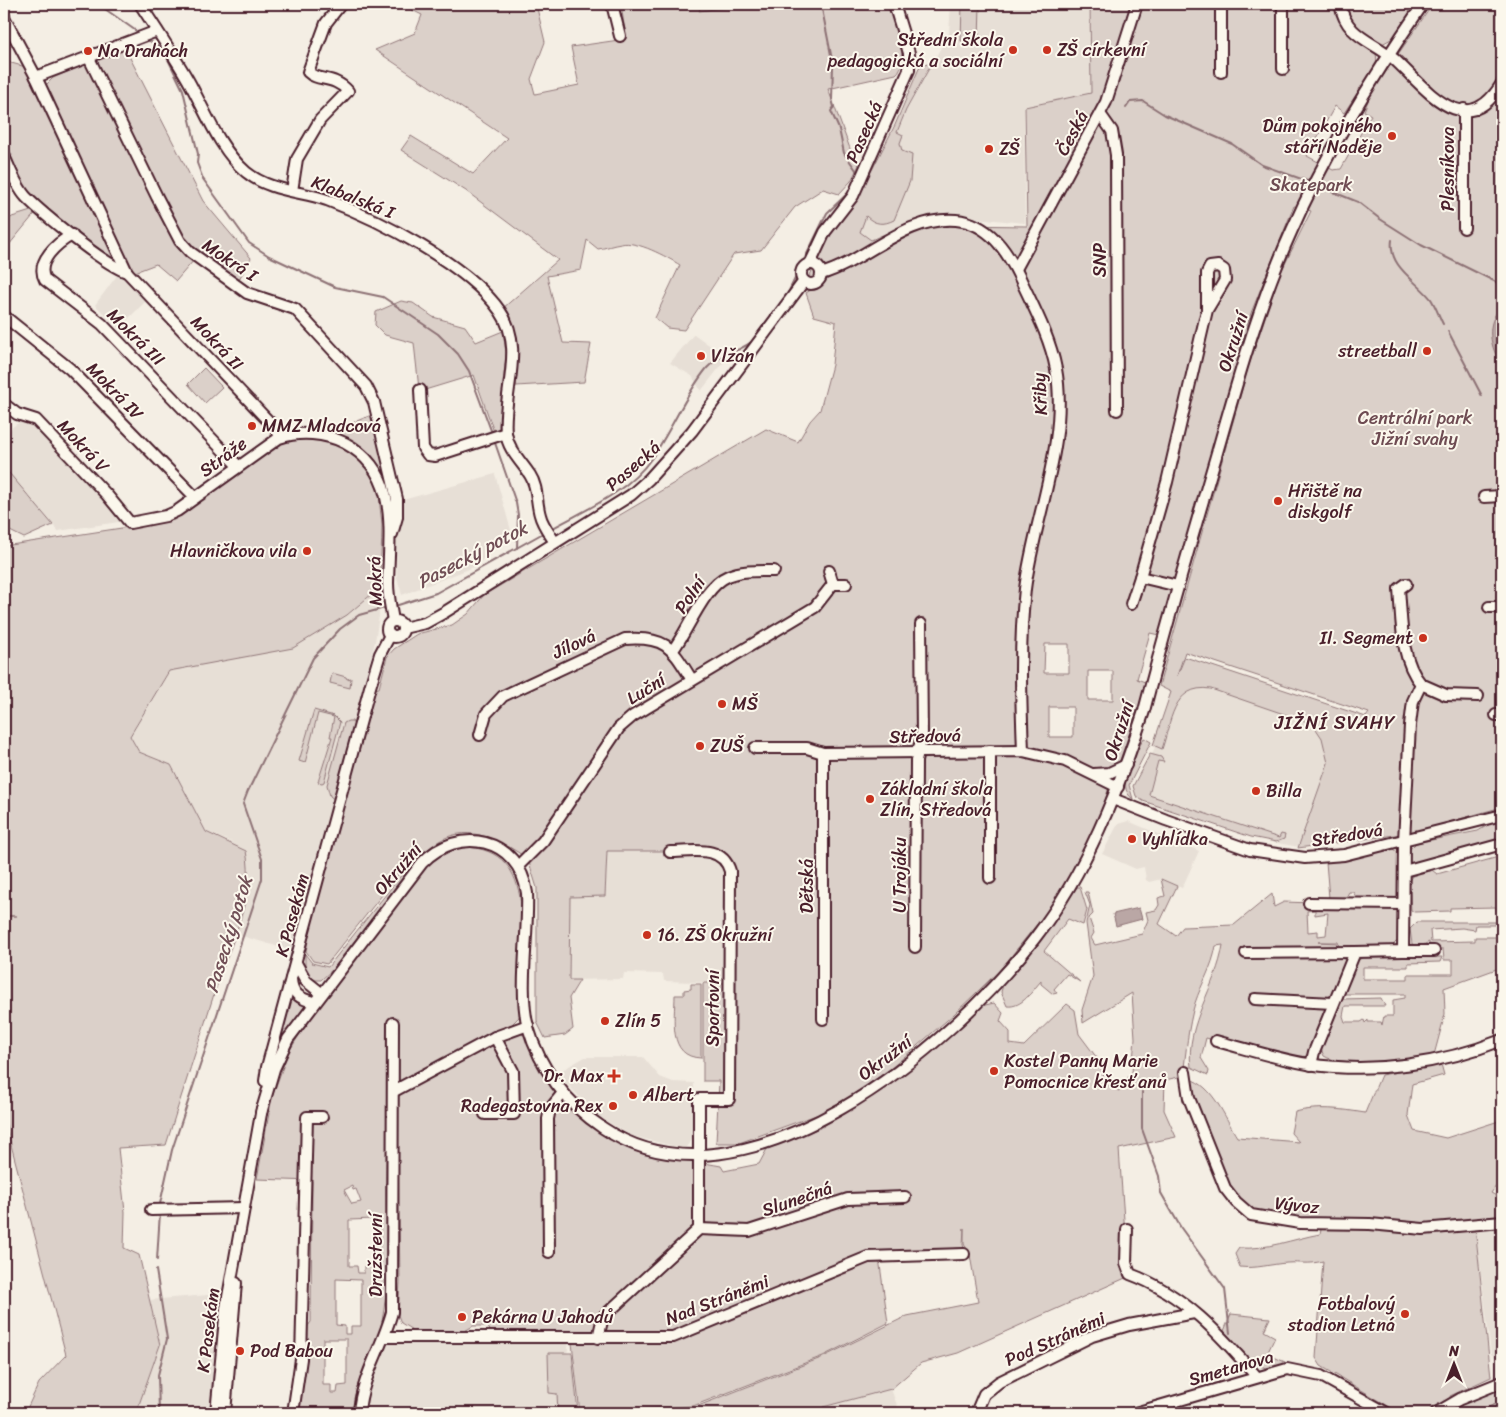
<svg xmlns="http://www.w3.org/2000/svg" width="1506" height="1417" font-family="Sriracha,sans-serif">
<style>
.built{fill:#e7dfd6}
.green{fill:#dbd0c9;stroke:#92787a;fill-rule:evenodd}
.water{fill:#baa7a5;stroke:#8d7174}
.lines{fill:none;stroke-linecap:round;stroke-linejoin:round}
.stream{stroke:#8d7174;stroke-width:2}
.minor-casing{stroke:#4a1f2b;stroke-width:14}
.minor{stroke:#fbf7ec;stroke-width:10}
.poi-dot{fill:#c8321e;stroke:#fbf7ec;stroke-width:2}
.labels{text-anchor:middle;stroke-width:4;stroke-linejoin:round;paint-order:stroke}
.poi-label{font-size:18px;fill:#4a1f2b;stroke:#fbf7ec;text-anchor:start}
.street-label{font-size:18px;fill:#4a1f2b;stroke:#fbf7ec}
.park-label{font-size:18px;fill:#6e4b52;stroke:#fbf7ec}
.water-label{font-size:19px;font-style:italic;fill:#714f56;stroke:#fbf7ec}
.neighbourhood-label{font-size:19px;letter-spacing:1px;fill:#4a1f2b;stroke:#fbf7ec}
</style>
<rect width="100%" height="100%" fill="#f4eee4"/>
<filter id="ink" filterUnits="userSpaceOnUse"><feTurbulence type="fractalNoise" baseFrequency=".02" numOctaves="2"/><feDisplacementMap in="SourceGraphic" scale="10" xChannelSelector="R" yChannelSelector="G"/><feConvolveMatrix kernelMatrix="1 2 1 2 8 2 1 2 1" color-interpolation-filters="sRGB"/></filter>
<g filter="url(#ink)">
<g class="built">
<path d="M951,4H1089L1091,93L1024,107L1025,223L938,214L871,239L857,230L906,110L949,33Z"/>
<path d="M118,274L149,298L119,328L95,305Z"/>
<path d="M694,334L727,358L701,391L692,376L670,363Z"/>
<path d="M34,414L132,520L58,531L4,468V435L15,425Z"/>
<path d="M495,474L512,534L474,567L402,595L397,577L396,540L402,518L403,500Z"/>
<path d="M379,588V616L375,642L293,951L235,934L248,885L231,842L206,832L171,765L139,752L130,736L169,671L347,615Z"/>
<path d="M1182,671L1355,729L1299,847L1272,842L1143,797V780Z"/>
<path d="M1128,821L1199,851L1182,888L1161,879L1149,882L1146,880L1144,867L1136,869L1102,854L1118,824Z"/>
<path d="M607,850L724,853V983L664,981L663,974L624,973L623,979L569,980L570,897L605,896Z"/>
<path d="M585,1057H643L660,1077L673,1082L694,1083V1137L686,1147H677L632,1136L597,1116L557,1073Z"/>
<path d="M1502,1225V1353L1497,1359L1491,1354L1475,1227Z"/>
<path d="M220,1294L211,1413H136L160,1346L149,1300Z"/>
<path d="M400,1341H569L561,1396L562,1413H364L365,1402L375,1367L388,1344Z"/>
<path d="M891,1389L900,1413H824L823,1407Z"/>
</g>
<g class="green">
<path d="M400,4H536L545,42L531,79L535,94L579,85L571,47L626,39L621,4H702L699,11L753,4H889C893,20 911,63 896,74L828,89L852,154L859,165L851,181L839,194L823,189L795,207L761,250L734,254L684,330L667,328L655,318L680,265C667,257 637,240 621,244C613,245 606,248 598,249L587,240L581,270L547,276L563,343L591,344L584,382L516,386C518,354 520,336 502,309L558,260L466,191L401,150L411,136L473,174L507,138L375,50L415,33L422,15Z"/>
<path d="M962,4H980L979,41H961Z"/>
<path d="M1090,4H1416L1393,38L1382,44L1375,41L1377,63L1344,113L1335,106L1307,156L1333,170L1341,169L1371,115L1364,111L1371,93L1433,4H1502V807L1410,833L1298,848L1328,763L1322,738L1316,729L1307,722L1211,689C1172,683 1171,724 1162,749L1153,745L1171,692L1159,686L1248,368L1279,276L1311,211L1294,206L1251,313L1159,635L1150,633L1137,679L1145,682L1144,691L1119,763L1113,769L1099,768L1112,775L1103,809L1089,840L1069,878L1046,913L1000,970L953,1015L889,1070L830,1110L739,1143H716L719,1081H703V983H725V854L720,851H607L605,896L570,897L569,980H580L569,998L573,1029L565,1035L545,1038L537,1022V888L528,859C450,804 425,846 380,908C365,928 348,948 333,969L321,980H311L305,970V954L312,963L328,967L403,873L402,854V870L327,964L313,961L306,951L315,906L374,689L379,688L387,657L394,649L417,634L452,625L468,614L484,595L766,429L798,442L810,421L820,410L832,365L836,322L814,316L806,293L900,233L955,225L1027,226L1025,107L1091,93ZM1045,644H1069V673H1044ZM1185,652L1369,713L1366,717L1185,657L1177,676ZM1088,671H1113V700H1088ZM1049,707H1073V737H1049Z"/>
<path d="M120,49L126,50L203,201L251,258L238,281L200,253L176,281L156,264L135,272L127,260L46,85L53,78Z"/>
<path d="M4,61L26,67L121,263L118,266L34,199L24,187L10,160L12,155L4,139Z"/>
<path d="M932,63L906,110L897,132L903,135L900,143L902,151L912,155L910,181L894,220C884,225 875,225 866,216L860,232L871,240L899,228L807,281L834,227L856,200L873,168L895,125L920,66Z"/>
<path d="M34,210L37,211L4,251V224L12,217Z"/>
<path d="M401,301L413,303L433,317L465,326L476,342L503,331L506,353L499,428L494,432L474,375L425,390L419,389L414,343L385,335L375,325L376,312Z"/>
<path d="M204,368L222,387L205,403L188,384Z"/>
<path d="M374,414L395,510L370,460L327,433Z"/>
<path d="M306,437C350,445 355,450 380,487C378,500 381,511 382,525C382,546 380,567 379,588L347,615L293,648L169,671L130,736L139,752L171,765L206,832L246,851C256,898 229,947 215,991C199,1042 182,1093 166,1145L118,1148L125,1212L124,1248L139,1255L160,1345L136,1413H25L39,1383L66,1355L4,1118V917L17,916L4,915V546L174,520L272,446L282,442Z"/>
<path d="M4,467L53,525L24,538L4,528Z"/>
<path d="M332,673L346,677L347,679L351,678L350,688L330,683Z"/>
<path d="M314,710L334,716L340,722L324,782L322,783L318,782L332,737H330L334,717L318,713L305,763L299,761Z"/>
<path d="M348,721H352L355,727L335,800L330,796L327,785L344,723Z"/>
<path d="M1144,738L1151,742L1129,785L1133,799C1114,786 1136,753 1144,738Z"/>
<path d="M1150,754L1161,757L1164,762L1158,761L1149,795L1279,838L1281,834L1285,835L1284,839L1276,842L1251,837L1143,801L1136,796L1133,786Z"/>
<path d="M1502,820V842L1411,865L1408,862L1409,850L1416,843L1478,831L1493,822Z"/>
<path d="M463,847C542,848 519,942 518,995L521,1007L519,1017L511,1025C516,1032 523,1033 527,1039C536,1052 539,1068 547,1081C590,1146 650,1153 721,1166L724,1171L759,1164L767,1149L822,1127L869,1097L913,1065L981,1006L994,1003L1003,1013L1000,1021L1010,1032V1044L1024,1046L1067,1004L1075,1010L1079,1034L1100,1062L1106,1084L1119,1091L1132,1072L1135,1038L1132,993L1083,1023L1082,1010L1093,976L1086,923L1090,905L1085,892H1088L1093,914L1089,918L1094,933L1091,938L1095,945L1142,934L1148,920L1146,912L1156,910L1159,905L1158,898L1165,896L1161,879L1177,886L1159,924L1176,936L1183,927L1234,925L1272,894L1274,907L1284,902L1399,906L1398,940L1392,946L1339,947L1338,942H1318L1337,943V956L1346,960L1309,1053L1298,1062L1206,1038L1201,1058L1209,1071L1208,1075L1191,1067C1185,1024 1217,986 1223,945L1216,946C1212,968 1202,982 1195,1003C1188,1027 1186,1052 1183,1076L1165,1080L1164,1110L1176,1137L1119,1149L1125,1234L1132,1275L958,1353L921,1363L891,1389L823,1407L824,1413H616L693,1408L821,1358L907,1316L978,1302L970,1255L964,1244V1228L963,1245L968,1256L879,1258L888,1323L823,1356L693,1406L580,1413L571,1334L492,1333L487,1326H473L463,1332L414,1331L401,1323L398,1315L400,1282L398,1144H387C382,1206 394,1270 380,1331C374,1358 352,1381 353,1413H298L307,1357L308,1326L311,1322L312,1181L257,1179L272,1097L288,1053L308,1021L422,871C434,858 445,850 463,847ZM1315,910V915L1328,913L1326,935L1318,936V931L1308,932L1307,911ZM352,1186L353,1190L356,1189L361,1202L352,1204L344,1190ZM374,1219V1266H364V1273H358L357,1266H349V1220ZM336,1279L361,1280V1326H351V1334H345V1326L336,1325ZM323,1339H347V1385L338,1386L337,1393H331V1385H323Z"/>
<path d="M1393,849L1400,854L1399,902L1358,900L1353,892H1349L1344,901L1329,898L1326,862Z"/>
<path d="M1502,856V913L1497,912L1496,907L1450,908V911L1414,912L1411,910L1409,881L1412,876L1432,870L1437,874Z"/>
<path d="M1077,887H1080L1087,910L1083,925L1068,919L1044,951L1080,982L1067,974L1054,989L1057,993L1053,994L1041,984V981C1032,991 1022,1008 1007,1006L1001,992L1003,985L1043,937Z"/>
<path d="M1417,922H1502V925H1476L1475,930L1462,928L1430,930L1431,942L1475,941V937H1502V967L1444,988L1445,1014L1434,1055C1412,1059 1342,1068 1324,1056L1321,1049L1342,999L1381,998L1385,1006H1345L1343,1016L1345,1022H1361L1364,1020L1365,1023L1368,1020V1022H1381L1382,1025L1384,1016H1393V1000L1405,998V994H1342L1358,960L1362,958L1442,957L1440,962L1408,963V967H1363V979H1408V974H1453V960H1444L1443,949H1429V942L1419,947L1412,944L1410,929Z"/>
<path d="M691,984H701V1058C667,1057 675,1018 675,995H684V990L691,989Z"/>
<path d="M289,994L306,1004L275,1051Z"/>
<path d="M1441,1064L1444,1075L1412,1084L1408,1115L1414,1131L1446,1138L1502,1120V1178L1491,1193L1502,1199V1218L1421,1226L1404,1234L1475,1227L1491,1377L1450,1396L1451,1400L1427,1413H1400L1321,1366L1316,1358L1323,1261C1308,1265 1301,1262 1287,1263C1271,1264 1256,1269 1240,1267L1235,1254L1239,1248C1266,1250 1293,1239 1320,1234L1321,1230L1261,1216L1246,1208L1231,1193L1192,1097L1189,1079C1213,1085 1225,1118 1237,1137L1299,1142L1291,1133L1295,1112C1318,1106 1341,1109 1365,1113L1381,1075Z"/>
<path d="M1231,1314L1270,1318L1264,1331L1275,1337L1267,1354L1285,1362V1365C1257,1378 1240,1350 1224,1331Z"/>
<path d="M548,1353H572L578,1413H558L557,1394L549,1393Z"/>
<path d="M1502,1384V1400L1478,1413H1446Z"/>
</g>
<g class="water">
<path d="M1502,306V366C1490,347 1484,324 1502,306Z"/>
<path d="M1139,908L1142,919L1116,926L1113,914Z"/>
<path d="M1502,1400V1413H1478Z"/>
</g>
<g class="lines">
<g class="stream">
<path d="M98,4L139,33"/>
<path d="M821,4L833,65L832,99L834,107L831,111L839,129L844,153L856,170L857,175"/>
<path d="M147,39L164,51L183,90L198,154L197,163L203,179L249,243L269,256L335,287L383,297L438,334L458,354L469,371L492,433"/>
<path d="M1126,108L1130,102L1143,101L1165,115L1232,144L1262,165L1310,182"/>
<path d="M1316,185L1358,202L1380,219L1421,245L1496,282L1502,290"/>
<path d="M1392,240C1388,267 1416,280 1431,299C1436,307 1439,316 1443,324"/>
<path d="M785,299L827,213L850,191"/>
<path d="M1448,331L1482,396"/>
<path d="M494,440L516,503L518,515L517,548"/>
<path d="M551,529C585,510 628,492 651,459C672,430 684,396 707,368C720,353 742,352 755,339"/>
<path d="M395,606L436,593L545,532"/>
<path d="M1142,1092V1129L1159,1176L1161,1193L1181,1228L1225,1289L1230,1333"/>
<path d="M160,1204L172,1150L262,879V859L243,804L248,791L313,658L340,629L359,615L388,607"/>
<path d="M157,1260L160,1212"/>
<path d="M156,1270L167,1339L158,1375L159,1413"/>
</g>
<defs>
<g id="minor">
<path d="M140,4C156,29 173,54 188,80C205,110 219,149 246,172C269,191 300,191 327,200C380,220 468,265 500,311C526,348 502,393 506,433C508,450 521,461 530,475C538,487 536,502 540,515C542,524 549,533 554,541"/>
<path d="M612,4L620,36"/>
<path d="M1283,4V69"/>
<path d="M1340,4C1346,37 1371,40 1394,59C1425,87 1465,145 1502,83"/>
<path d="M4,17L36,77L127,272L275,428L281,437"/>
<path d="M89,58L157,197L180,241L190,252L247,293L295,309L366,386L374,402L397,499V517L392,534"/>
<path d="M1221,72V4"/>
<path d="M36,77L157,31"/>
<path d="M1464,109V228"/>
<path d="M1100,114L1112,131L1116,155L1117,410"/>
<path d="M4,156C10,169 16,186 26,197C43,214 106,266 127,272"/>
<path d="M292,191L297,159L320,120L348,91C334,75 318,82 308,72L326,23L341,4"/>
<path d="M72,235C57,243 35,262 45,280L102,324L238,466"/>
<path d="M810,264L825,232L853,196L909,70V53L894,4"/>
<circle cx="811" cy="274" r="10"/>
<path d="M1016,269L1106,102L1137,4"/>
<path d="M821,274C867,261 904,216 956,220C989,223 1007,251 1020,278C1034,308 1050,337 1056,369C1069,440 1034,518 1025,589C1019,642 1021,698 1023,751"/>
<path d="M4,316L70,369L195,497"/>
<path d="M420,390L423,448L428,455L435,456L506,433"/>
<path d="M4,404L17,414L36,420L107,495L130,523L166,516L177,511L279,438C300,431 325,433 345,443C400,473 389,531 388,583C388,596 391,608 393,621"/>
<path d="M1484,497L1502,496"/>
<path d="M829,571L833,584"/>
<path d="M833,584H846"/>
<path d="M1178,586L1140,577L1167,482L1207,310V273L1210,267L1218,266L1224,270L1225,280L1207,310"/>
<path d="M1131,604L1140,577"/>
<path d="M1489,607H1502"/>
<circle cx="395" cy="629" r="8"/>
<path d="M403,628L425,623L445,612L631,495L649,479L692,431L804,281"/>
<path d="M673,650C689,629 704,586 728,576C742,570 759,571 774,571"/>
<path d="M1421,684L1446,695L1478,696"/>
<path d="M1496,715H1502"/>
<path d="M480,735L486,714L503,696L625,639C667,636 672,648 692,680"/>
<path d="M755,748H807L823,753L1023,751L1065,761L1118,787"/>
<path d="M1094,774L1109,773L1126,765"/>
<path d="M1113,799L1166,820L1250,850L1305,858L1344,855L1502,815"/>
<path d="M518,866L543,841L619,728L633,716L815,607L833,584"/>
<path d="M1404,871L1502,844"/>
<path d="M990,878V751"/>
<path d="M1309,903L1403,904"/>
<path d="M915,947L916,761L922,736L921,624"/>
<path d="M1403,951H1434"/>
<path d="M1246,953L1355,952"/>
<path d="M296,963L306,981L321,993"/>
<path d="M291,979C292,994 300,999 314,1002"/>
<path d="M1255,999L1333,1003"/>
<path d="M823,1019V753"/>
<path d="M1216,1041C1247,1049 1277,1059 1308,1064C1373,1074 1442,1064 1502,1040"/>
<path d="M1311,1065L1314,1052L1355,952L1403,951L1404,841L1410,725L1413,701L1421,684C1400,659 1402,621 1399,589L1406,584"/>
<path d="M1185,1072L1189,1098L1225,1188L1236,1202L1251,1215L1300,1223L1370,1224L1423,1229L1502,1222"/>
<path d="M265,1081L267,1067L370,687L380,654L390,635"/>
<path d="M394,1091L495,1037L528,1025"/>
<path d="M261,1113L274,1069L288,1039L422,863C458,825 519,837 527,893C529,932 518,990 528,1027C540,1069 567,1104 603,1128C744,1223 953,1045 1035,938C1087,871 1118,791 1144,711C1166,626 1191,541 1216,456C1238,379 1259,303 1292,230C1327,150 1374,75 1423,4"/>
<path d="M485,1114H514L513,1071L495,1037"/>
<path d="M151,1210L244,1208"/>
<path d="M699,1229L749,1231L848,1199L905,1197"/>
<path d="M1127,1229L1126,1263L1130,1274C1184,1294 1220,1334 1256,1376"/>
<path d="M549,1252L548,1119L550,1109L563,1093"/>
<path d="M385,1337H673L868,1257L964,1254"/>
<path d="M598,1338L603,1317L699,1229V1099H729L730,871C722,844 692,852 670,852"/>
<path d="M216,1413L226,1308L262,1108"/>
<path d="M225,1413L236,1283"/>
<path d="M293,1413L301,1359L307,1117H322"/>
<path d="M359,1413C361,1378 383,1346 392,1312L393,1023"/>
<path d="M976,1413L984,1394L999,1382L1092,1336L1129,1325L1194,1313"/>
<path d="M1135,1413L1287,1369L1321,1376L1387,1413"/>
<path d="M1436,1413L1460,1399L1502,1382"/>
</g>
</defs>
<use href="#minor" class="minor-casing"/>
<use href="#minor" class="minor"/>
</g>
</g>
<g class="poi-dot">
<circle cx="1013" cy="50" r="5"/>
<circle cx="1047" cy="50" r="5"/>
<circle cx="88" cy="51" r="5"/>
<circle cx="1392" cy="136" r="5"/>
<circle cx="989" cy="149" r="5"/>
<circle cx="1427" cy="351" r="5"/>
<circle cx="701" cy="356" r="5"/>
<circle cx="252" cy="426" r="5"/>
<circle cx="1278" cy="501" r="5"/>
<circle cx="307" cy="551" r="5"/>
<circle cx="1423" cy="638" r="5"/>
<circle cx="722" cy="704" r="5"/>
<circle cx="700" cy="746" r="5"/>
<circle cx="1256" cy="791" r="5"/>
<circle cx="870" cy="799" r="5"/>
<circle cx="1132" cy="839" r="5"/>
<circle cx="647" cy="935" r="5"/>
<circle cx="605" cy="1021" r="5"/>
<circle cx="994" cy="1071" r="5"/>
<path d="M611.5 1068.5h5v5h5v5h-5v5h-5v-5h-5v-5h5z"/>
<circle cx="633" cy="1095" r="5"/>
<circle cx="613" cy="1106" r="5"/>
<circle cx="1405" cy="1314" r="5"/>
<circle cx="462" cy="1317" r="5"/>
<circle cx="240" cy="1351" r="5"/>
</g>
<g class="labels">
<g class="poi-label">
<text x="1003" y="46" text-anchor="end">Střední škola<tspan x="1003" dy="21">pedagogická a sociální</tspan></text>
<text x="1057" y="56">ZŠ církevní</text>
<text x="98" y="57">Na Drahách</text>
<text x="1382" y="132" text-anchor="end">Dům pokojného<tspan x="1382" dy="21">stáří Naděje</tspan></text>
<text x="999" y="155">ZŠ</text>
<text x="1417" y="357" text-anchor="end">streetball</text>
<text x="711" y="362">Vlžan</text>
<text x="262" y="432">MMZ Mladcová</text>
<text x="1288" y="497">Hřiště na<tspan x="1288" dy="21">diskgolf</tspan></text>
<text x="297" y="557" text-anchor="end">Hlavničkova vila</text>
<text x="1413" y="644" text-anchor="end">II. Segment</text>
<text x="732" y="710">MŠ</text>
<text x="710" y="752">ZUŠ</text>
<text x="880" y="795">Základní škola<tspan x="880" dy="21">Zlín, Středová</tspan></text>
<text x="1266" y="797">Billa</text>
<text x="1142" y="845">Vyhlídka</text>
<text x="657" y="941">16. ZŠ Okružní</text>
<text x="615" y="1027">Zlín 5</text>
<text x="1004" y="1067">Kostel Panny Marie<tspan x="1004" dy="21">Pomocnice křesťanů</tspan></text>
<text x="604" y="1082" text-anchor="end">Dr. Max</text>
<text x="643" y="1101">Albert</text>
<text x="603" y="1112" text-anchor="end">Radegastovna Rex</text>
<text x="1395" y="1310" text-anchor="end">Fotbalový<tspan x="1395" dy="21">stadion Letná</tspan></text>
<text x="472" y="1323">Pekárna U Jahodů</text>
<text x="250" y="1357">Pod Babou</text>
</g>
<g class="street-label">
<text transform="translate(864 132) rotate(-66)" y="6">Pasecká</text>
<text transform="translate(1072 133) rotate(-62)" y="6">Česká</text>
<text transform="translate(1448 169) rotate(-90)" y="6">Plesníkova</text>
<text transform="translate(353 197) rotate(22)" y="6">Klabalská I</text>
<text transform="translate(230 260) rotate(34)" y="6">Mokrá I</text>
<text transform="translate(1100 260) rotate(-90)" y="6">SNP</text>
<text transform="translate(136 337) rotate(45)" y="6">Mokrá III</text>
<text transform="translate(1233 342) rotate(-72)" y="6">Okružní</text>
<text transform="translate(217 343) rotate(47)" y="6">Mokrá II</text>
<text transform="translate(115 391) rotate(46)" y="6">Mokrá IV</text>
<text transform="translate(1040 394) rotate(-93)" y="6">Křiby</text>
<text transform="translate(83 446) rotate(47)" y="6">Mokrá V</text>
<text transform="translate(223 457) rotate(-36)" y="6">Stráže</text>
<text transform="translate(633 466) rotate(-41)" y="6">Pasecká</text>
<text transform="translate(375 581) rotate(-92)" y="6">Mokrá</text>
<text transform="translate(690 595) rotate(-56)" y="6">Polní</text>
<text transform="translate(574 644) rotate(-25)" y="6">Jílová</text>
<text transform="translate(646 689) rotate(-32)" y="6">Luční</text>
<text transform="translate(1119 731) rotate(-72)" y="6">Okružní</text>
<text transform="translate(925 736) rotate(-1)" y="6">Středová</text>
<text transform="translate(1347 835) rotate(-9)" y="6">Středová</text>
<text transform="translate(398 869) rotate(-49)" y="6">Okružní</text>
<text transform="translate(900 875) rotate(-90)" y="6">U Trojáku</text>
<text transform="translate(807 886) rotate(-90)" y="6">Dětská</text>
<text transform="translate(292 915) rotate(-75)" y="6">K Pasekám</text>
<text transform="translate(713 1008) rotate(-90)" y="6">Sportovní</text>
<text transform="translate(885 1058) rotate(-37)" y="6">Okružní</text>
<text transform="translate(797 1199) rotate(-19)" y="6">Slunečná</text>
<text transform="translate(1297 1205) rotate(6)" y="6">Vývoz</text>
<text transform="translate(376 1255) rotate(-90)" y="6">Družstevní</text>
<text transform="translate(717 1300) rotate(-21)" y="6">Nad Stráněmi</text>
<text transform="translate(208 1330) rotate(-83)" y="6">K Pasekám</text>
<text transform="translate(1055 1339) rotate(-24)" y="6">Pod Stráněmi</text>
<text transform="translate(1231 1368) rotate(-16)" y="6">Smetanova</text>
</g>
<g class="park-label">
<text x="1311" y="191">Skatepark</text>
<text x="1415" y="424">Centrální park<tspan x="1415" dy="21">Jižní svahy</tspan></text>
</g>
<g class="water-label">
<text transform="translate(472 554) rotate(-28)" y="7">Pasecký potok</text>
<text transform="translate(228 934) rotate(-73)" y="7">Pasecký potok</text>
</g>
<g class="neighbourhood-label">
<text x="1335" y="729">JIŽNÍ SVAHY</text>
</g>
</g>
<rect width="1506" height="1417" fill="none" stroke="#fbf7ec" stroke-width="20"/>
<rect x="10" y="10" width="1486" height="1397" fill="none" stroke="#4a1f2b" stroke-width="2" filter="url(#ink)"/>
<g transform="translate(1454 1364)" stroke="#fbf7ec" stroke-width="4" paint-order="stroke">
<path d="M0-4L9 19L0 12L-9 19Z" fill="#4a1f2b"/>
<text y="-8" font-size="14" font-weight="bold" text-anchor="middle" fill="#4a1f2b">N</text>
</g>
</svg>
